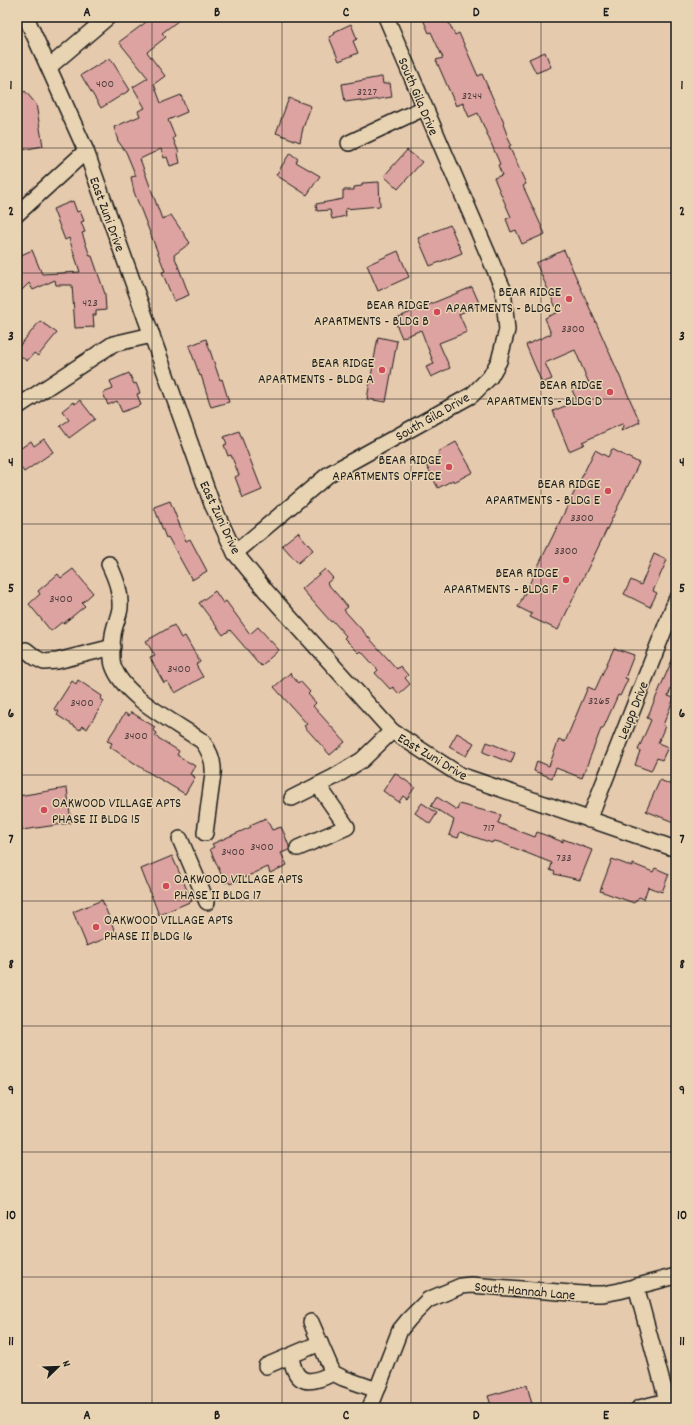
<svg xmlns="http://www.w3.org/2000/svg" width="693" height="1425" font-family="Dekko,sans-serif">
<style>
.building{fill:#dda3a0;stroke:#1c1c1c}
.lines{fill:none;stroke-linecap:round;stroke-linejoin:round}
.minor-casing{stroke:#1c1c1c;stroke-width:18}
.minor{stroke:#e8d4b2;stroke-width:15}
.grid{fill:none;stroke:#1c1c1c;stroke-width:1;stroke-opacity:0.55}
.poi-dot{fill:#d1495b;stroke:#e8d4b2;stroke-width:1.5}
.labels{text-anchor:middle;stroke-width:3;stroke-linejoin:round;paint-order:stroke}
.number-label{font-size:12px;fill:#4c3e3d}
.street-label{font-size:14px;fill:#1c1c1c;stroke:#e8d4b2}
.poi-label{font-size:14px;fill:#1c1c1c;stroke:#e8d4b2;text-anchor:end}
.neatline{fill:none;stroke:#1c1c1c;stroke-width:1.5}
.grid-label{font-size:13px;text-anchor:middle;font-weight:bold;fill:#1c1c1c}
</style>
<rect width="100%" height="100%" fill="#e6caae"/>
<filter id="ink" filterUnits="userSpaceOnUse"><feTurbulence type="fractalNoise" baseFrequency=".025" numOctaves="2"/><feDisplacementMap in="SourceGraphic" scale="8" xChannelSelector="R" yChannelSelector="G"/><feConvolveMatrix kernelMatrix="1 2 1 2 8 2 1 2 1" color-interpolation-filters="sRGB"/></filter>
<g filter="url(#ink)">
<g class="building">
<path d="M153,17H183L162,33L166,37L147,52L165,76L154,84L161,103L181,95L187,112L168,120L175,137L173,138L179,153H178L180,163L170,166L167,157L164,158L161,149L140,159L162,219L171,215L190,243L174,255L189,295L174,301L162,272L165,271L134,192L131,177L136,176L126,152L118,141L114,127L140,116L138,111L145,108L133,87L148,78L119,42Z"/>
<path d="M422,17H446L455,35L459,33L478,76L482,74L504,123L503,124L511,145L509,146L526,184L523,186L545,234L522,244L516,230L511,232L506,219L511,217L494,178L502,175L498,165L500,164L478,113L469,117L463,103L456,106L436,60L443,58L431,32L429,33Z"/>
<path d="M351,24L357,39L353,41L358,53L339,61L329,37L335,34L334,32Z"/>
<path d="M545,52L551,67L536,73L529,59Z"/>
<path d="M110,58L130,90L101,108L81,75Z"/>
<path d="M381,77H382L383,84L390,83L392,97L361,102L360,100L345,102L342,84Z"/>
<path d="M25,91L36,104L43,146L17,151V98Z"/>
<path d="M289,98L311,106L303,128L300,142L276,133Z"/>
<path d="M407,150L422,162L398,189L384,176Z"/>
<path d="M290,153L298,159L296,162L320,176L307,195L276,175Z"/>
<path d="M379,182L380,206L345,209L346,216L332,219L330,210L317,211L316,204L343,199V190H354V187L362,186V183Z"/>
<path d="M73,201L77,212L80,211L84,221L81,222L85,232L82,233L90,256H92L105,294L106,310L96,311V315H93L94,327L75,328L72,285H56L55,280L33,290L29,283L17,295V257L32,250L42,274L80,272L69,238L65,240L53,209Z"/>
<path d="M450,225L462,253L430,266L418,238Z"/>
<path d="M564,250L640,422L621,431L624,423L582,442L585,444L569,451L553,411L577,401L572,390L589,382L588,381L575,350L545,363L552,379L542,383L526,345L551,334L545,318L558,312L536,263Z"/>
<path d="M398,251L409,277L378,291L367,265Z"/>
<path d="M472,287L480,305L459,314L467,332L439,343L450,368L431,377L426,367L434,364L421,330L402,338L394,319Z"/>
<path d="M40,321L57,333L38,356L34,353L27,361L17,353V349Z"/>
<path d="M378,337L397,341L386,402L367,399Z"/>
<path d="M206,339L220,380L222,379L229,402L211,407L201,375L200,376L189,346Z"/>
<path d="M129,373L134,384L136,383L140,393L137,394L141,405L122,412L117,401L108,405L103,393L113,389L110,381Z"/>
<path d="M80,400L95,419L69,438L60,426L69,420L62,411L73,402L75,404Z"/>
<path d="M239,431L262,490L243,498L235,477L239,475L231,455L228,456L224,445L227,444L224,437Z"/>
<path d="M44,439L53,452L24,472L17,462V451L31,441L34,446Z"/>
<path d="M456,442L473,472L454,482L453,480L438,488L425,463L439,455L438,452Z"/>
<path d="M612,449L639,463L558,630L530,617L532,614L518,607L595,450L608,457Z"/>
<path d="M170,501L186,541L190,539L207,571L192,580L168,537L166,538L154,507Z"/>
<path d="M298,532L313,550L298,563L282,545Z"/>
<path d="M654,554L667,560L653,591L657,593L650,607L624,594L631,580L641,585Z"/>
<path d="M73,569L93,593L82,603L85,606L63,624L62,622L51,631L29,604L40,594L38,591L58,574L61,578Z"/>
<path d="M325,569L333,578L327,583L348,607L344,610L397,669L400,666L408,675L405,678L410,684L399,694L393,687L390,689L375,673L378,670L361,651L359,653L344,638L346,636L333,621L331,622L302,589Z"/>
<path d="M215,591L223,603L226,601L250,634L258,627L279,650L261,666L230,630L223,635L199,603Z"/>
<path d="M174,625L181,638L185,636L200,662L196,665L203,677L175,693L167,681L164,683L150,658L155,656L146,641Z"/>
<path d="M614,648L634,655L625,678L628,679L620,696L618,695L603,729H601L582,778L556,768L552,778L534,771L537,761L549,766L559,739L565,742L588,687L595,690Z"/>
<path d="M676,651V677L668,696L674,698L663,725L665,726L658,743L668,747L662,760L657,758L651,771L635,765L640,751L638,750L651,720L647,718Z"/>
<path d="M290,673L298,683L300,681L310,692L308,694L316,703L313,706L345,742L330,755L304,726L307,724L274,687Z"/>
<path d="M78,680L102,696L101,699L104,701L87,729L83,726L80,730L57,715L59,712L54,709L72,681L76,684Z"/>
<path d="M131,712L155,727L153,730L157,733L155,736L179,751L177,755L195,766L190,774L195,777L185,794L148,772L110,747L112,743L107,741L125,713L129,716Z"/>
<path d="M457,733L474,743L466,756L449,747Z"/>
<path d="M487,742L515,753L511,763L483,752Z"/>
<path d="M395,773L415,787L407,799L403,796L399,802L383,791Z"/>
<path d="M660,780L676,787V823L646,811Z"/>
<path d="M67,788L71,823L22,830L18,796Z"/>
<path d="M437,797L457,810L459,804L501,815L498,823L535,837L537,832L563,842V839L592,850L580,880L554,874L555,872L550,870L552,863L499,842L493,841L492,843L460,832L458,838L449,835L454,820L431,806Z"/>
<path d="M422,803L437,813L430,824L415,813Z"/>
<path d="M266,818L272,830L281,827L284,833L289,846V850L281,853L287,865L270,873L268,867L230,884L228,881L225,883L210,849L214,847L212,844L251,827L250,825Z"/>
<path d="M172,856L192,901L159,915L141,869Z"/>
<path d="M612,859L633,867V864L653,872L655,868L669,874L662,892L648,887L644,899L639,897L634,903L600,891Z"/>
<path d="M102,900L116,934L87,946L73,912Z"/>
<path d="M527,1385L533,1408H492L488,1396Z"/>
</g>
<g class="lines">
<defs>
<g id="minor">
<path d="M26,17L86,151L212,504L235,553L266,591L392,731L460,775L676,849"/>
<path d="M49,67L108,17"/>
<path d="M349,143L424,108"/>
<path d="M17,214L86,151"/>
<path d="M17,407L113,344L152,335"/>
<path d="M235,553L329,474L472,395L490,377L499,361L507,330L503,289L386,17"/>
<path d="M109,564C116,579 121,592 120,608C119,617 114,626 113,635C112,642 111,659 113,665C123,697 175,722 202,741C210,751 214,762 213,774L205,833"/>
<path d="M26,650L36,658L44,662L57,661L113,647"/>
<path d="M292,798L334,777L362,760L392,731"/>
<path d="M589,820L676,600"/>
<path d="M180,839L207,902"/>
<path d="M298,848L347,827L318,785"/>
<path d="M636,1286L669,1408"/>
<path d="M311,1322L333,1373L343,1378L377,1390"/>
<path d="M291,1356C295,1386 310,1385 333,1373"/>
<path d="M266,1366L320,1343"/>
<path d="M370,1408L400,1330L409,1319L428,1300L461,1286L471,1285L583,1294H603L619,1291L676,1276"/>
<path d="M639,1408L667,1401"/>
</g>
</defs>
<use href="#minor" class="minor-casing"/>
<use href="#minor" class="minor"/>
</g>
</g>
<path class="grid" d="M152,17V1408M282,17V1408M411,17V1408M541,17V1408M17,148H676M17,273H676M17,399H676M17,524H676M17,650H676M17,775H676M17,901H676M17,1026H676M17,1152H676M17,1277H676"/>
<g class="poi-dot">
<circle cx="569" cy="299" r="4"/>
<circle cx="437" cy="312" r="4"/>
<circle cx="382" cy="370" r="4"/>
<circle cx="610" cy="392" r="4"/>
<circle cx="449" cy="467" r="4"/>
<circle cx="608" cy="491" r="4"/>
<circle cx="566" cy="580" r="4"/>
<circle cx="44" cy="810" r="4"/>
<circle cx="166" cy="886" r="4"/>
<circle cx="96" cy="927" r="4"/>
</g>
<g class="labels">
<g class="number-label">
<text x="105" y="87">400</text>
<text x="367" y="95">3227</text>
<text x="472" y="99">3244</text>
<text x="90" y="306">423</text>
<text x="573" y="332">3300</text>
<text x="582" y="521">3300</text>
<text x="566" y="554">3300</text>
<text x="61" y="602">3400</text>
<text x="179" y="672">3400</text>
<text x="599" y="704">3265</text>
<text x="82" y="706">3400</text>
<text x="136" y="739">3400</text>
<text x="489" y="831">717</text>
<text x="262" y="850">3400</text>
<text x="233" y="855">3400</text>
<text x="564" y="861">733</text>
</g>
<g class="street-label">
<text transform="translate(419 96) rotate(67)" y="5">South Gila Drive</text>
<text transform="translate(108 214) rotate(70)" y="5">East Zuni Drive</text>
<text transform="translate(432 416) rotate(-30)" y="5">South Gila Drive</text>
<text transform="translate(221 517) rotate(65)" y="5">East Zuni Drive</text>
<text transform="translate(632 710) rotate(-68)" y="5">Leupp Drive</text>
<text transform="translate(433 756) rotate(31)" y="5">East Zuni Drive</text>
<text transform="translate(525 1290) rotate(5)" y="5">South Hannah Lane</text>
</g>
<g class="poi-label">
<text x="561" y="296">BEAR RIDGE<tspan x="561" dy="16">APARTMENTS - BLDG C</tspan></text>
<text x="429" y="309">BEAR RIDGE<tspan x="429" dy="16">APARTMENTS - BLDG B</tspan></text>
<text x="374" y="367">BEAR RIDGE<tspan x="374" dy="16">APARTMENTS - BLDG A</tspan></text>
<text x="602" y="389">BEAR RIDGE<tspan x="602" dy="16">APARTMENTS - BLDG D</tspan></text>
<text x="441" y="464">BEAR RIDGE<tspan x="441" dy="16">APARTMENTS OFFICE</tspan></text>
<text x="600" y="488">BEAR RIDGE<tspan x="600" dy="16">APARTMENTS - BLDG E</tspan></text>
<text x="558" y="577">BEAR RIDGE<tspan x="558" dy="16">APARTMENTS - BLDG F</tspan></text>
<text x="52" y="807" text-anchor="start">OAKWOOD VILLAGE APTS<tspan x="52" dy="16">PHASE II BLDG 15</tspan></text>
<text x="174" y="883" text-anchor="start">OAKWOOD VILLAGE APTS<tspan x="174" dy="16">PHASE II BLDG 17</tspan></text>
<text x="104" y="924" text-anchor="start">OAKWOOD VILLAGE APTS<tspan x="104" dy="16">PHASE II BLDG 16</tspan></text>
</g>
</g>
<rect width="693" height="1425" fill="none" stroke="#e8d4b2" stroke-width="44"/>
<g transform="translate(58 1367) rotate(67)" stroke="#e8d4b2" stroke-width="3" paint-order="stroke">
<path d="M0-3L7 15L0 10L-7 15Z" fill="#1c1c1c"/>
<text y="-6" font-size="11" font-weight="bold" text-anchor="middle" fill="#1c1c1c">N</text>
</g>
<rect x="22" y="22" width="649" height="1381" class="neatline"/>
<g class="grid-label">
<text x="87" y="16">A</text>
<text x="217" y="16">B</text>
<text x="346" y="16">C</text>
<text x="476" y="16">D</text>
<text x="606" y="16">E</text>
<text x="11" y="89">1</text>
<text x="682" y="89">1</text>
<text x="11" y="215">2</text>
<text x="682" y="215">2</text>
<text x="11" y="340">3</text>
<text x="682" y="340">3</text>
<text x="11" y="466">4</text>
<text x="682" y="466">4</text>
<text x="11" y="592">5</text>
<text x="682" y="592">5</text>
<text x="11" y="717">6</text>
<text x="682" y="717">6</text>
<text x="11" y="843">7</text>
<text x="682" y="843">7</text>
<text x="11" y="968">8</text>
<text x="682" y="968">8</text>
<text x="11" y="1094">9</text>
<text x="682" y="1094">9</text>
<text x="11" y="1219">10</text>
<text x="682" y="1219">10</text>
<text x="11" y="1345">11</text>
<text x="682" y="1345">11</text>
<text x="87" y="1419">A</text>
<text x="217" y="1419">B</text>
<text x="346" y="1419">C</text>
<text x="476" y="1419">D</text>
<text x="606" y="1419">E</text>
</g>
</svg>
